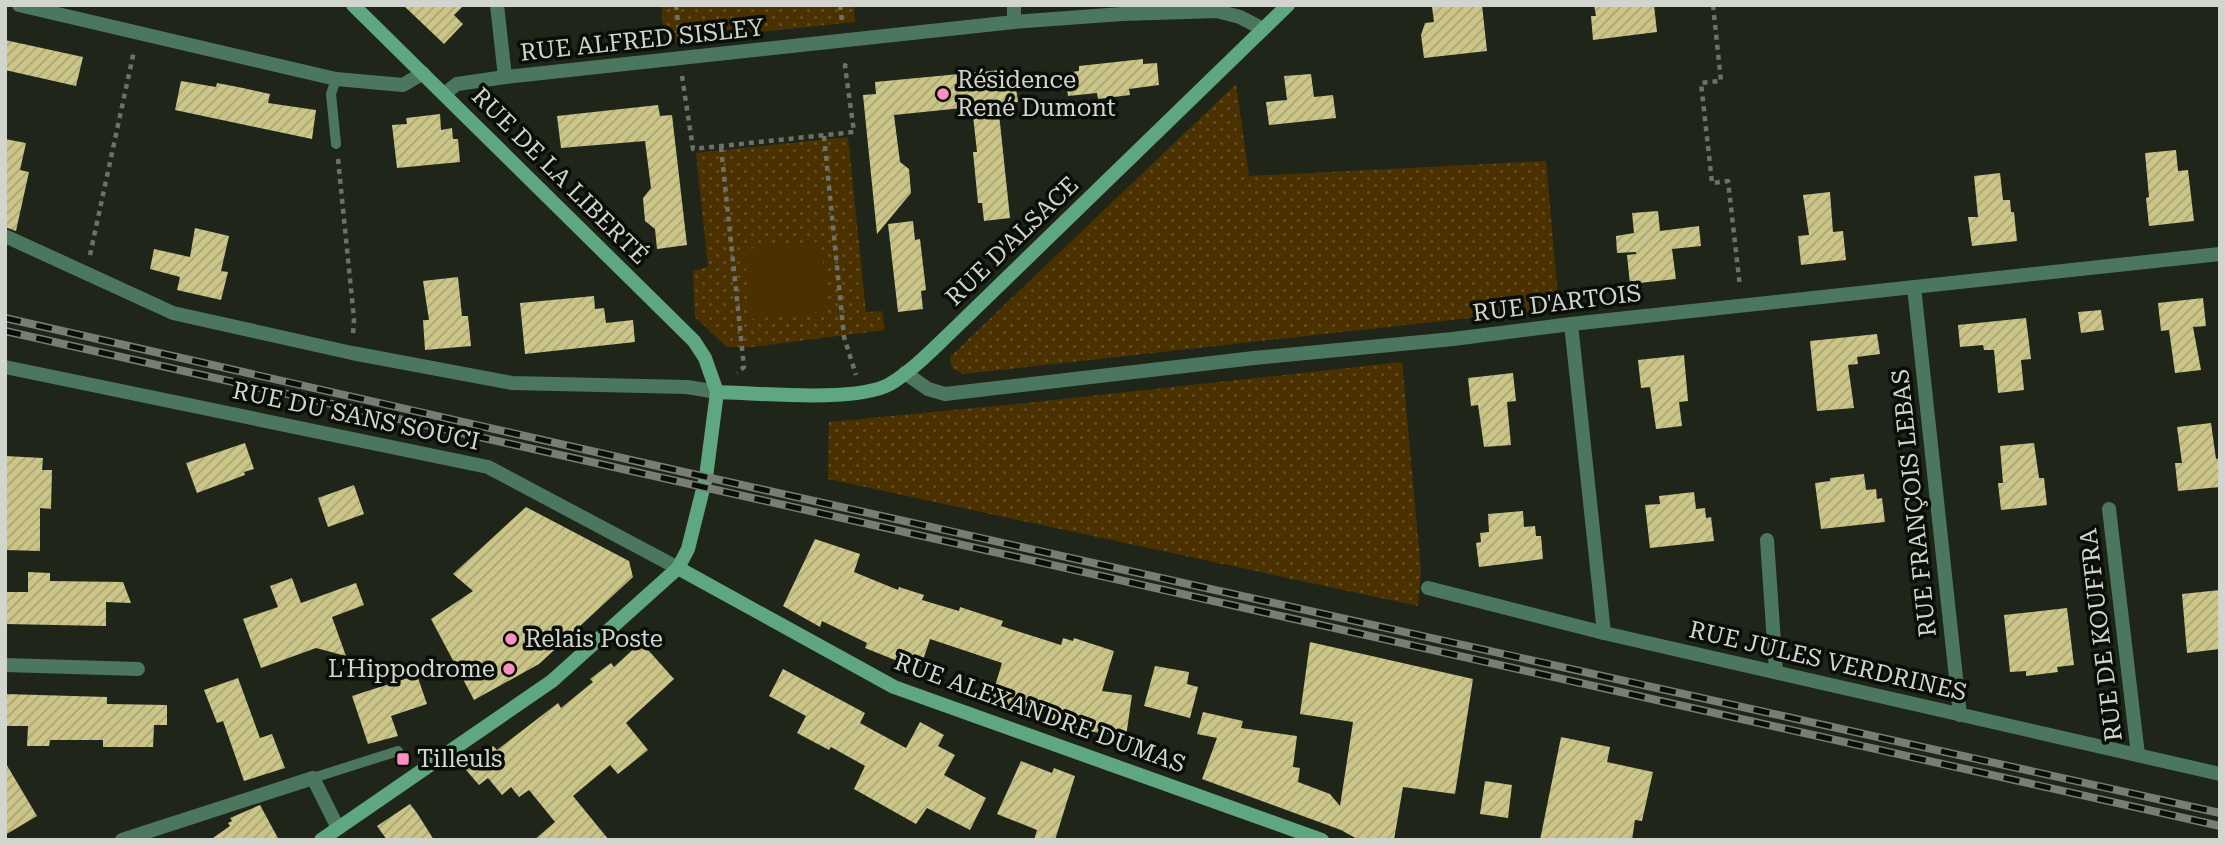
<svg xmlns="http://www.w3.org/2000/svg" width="2225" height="845" font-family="'Roboto Serif',serif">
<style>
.grass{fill:url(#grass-dots)}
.park{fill:#4b3000}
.building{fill:url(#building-hatch)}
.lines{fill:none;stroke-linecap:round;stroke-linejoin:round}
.path{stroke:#6c7267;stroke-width:4.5;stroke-dasharray:5 5;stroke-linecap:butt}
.lane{stroke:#4b775e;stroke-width:10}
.street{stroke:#4b775e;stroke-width:14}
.secondary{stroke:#5ea780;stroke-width:14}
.rail-casing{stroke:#787e73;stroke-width:8}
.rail{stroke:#0a0e08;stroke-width:5;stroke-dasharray:16;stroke-linecap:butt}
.poi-dot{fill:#fd8ec0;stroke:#0a0e08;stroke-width:2.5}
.labels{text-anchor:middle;stroke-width:7;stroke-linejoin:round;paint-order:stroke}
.street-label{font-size:24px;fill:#d1d5cd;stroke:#0a0e08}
.poi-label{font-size:24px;fill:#d1d5cd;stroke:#0a0e08;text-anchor:start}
</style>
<defs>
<pattern id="grass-dots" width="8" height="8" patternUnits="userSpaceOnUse" patternTransform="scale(1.75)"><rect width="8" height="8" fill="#4b3000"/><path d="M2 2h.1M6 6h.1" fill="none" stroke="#644d24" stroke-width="1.8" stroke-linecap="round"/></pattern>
<pattern id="building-hatch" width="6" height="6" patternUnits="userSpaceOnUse" patternTransform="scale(1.75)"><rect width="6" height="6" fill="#cbc588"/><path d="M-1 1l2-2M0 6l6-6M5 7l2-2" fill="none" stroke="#a8a476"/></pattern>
</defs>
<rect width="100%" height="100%" fill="#1f2619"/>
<g class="grass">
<path d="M661,5H854L855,22L665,42Z"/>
<path d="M1236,84L1249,176L1546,161L1559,308L963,374L952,368L950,357Z"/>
<path d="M848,137L866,312L882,311L885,330L752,347H727L695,317L693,271L708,267L696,153Z"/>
<path d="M1402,362L1421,572L1418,606L828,479L829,422L1026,403Z"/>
</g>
<path class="park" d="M821,242L828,311L751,319L744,249Z"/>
<g class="building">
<path d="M403,5H464L454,15L463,24L444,44Z"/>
<path d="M1452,5H1482L1487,51L1424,58L1421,35L1425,23L1434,22L1432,7Z"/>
<path d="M1594,5H1654L1657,32L1593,40L1591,16H1596Z"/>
<path d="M5,40L83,57L76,86L5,70Z"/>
<path d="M1143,59V64L1157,63L1159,85L1129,89L1130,95L1098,99L1097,93L1068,96L1065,73L1079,71V66Z"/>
<path d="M1001,70L1002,82L1015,81L1018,102L998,104L1010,218L984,221L982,203H978L973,152H977L972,107L894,115L900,162L909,169L911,193L877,234L863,95L876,94L875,82Z"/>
<path d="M1311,74L1314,97L1333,95L1336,118L1269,125L1266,102L1287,100L1284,76Z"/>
<path d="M181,81L216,87L217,83L243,88L270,94L268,103L316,110L312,139L175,110Z"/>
<path d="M658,105L660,116L672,115L687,245L657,249L655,229L645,221L643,198L651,188L645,141L561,148L557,116Z"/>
<path d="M440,114L441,130L452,128L453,139H458L460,162L397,168L392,125L407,124L406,118Z"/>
<path d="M5,139L26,143L20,170L29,172L16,231L5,227Z"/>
<path d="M2176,150L2178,171L2188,170L2194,221L2149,226L2146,198L2149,197L2145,153Z"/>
<path d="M2000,173L2003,200H2010L2011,212H2014L2017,241L1972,246L1968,217H1978L1974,176Z"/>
<path d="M1830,192L1833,232L1843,231L1846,260L1801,265L1798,236L1809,235L1803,195Z"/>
<path d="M1658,211L1660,231L1699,226L1701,246L1672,249L1676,279L1630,284L1627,255L1636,254V252L1617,253L1616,236L1634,233L1632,213Z"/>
<path d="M913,221L915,240L920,239L926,290L921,291L923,309L898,312L888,224Z"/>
<path d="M195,228L229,236L221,271L228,272L221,300L177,290L180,277L150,269L154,249L190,257Z"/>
<path d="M458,277L462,316H468L471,346L425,350L423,320H429L423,281Z"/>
<path d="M594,296L595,309L604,308L606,323L633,320L635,342L525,354L520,303Z"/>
<path d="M2203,298L2206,326L2193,327L2201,370L2175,373L2169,330L2161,331L2158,303Z"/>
<path d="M2101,310L2104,330L2081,333L2078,312Z"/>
<path d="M2026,318L2031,359L2021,360L2024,390L1998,393L1994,350H1984L1983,345L1960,347L1958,325Z"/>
<path d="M1877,334L1880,354L1857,357L1858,364L1848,365L1854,408L1817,411L1810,341Z"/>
<path d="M1684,355L1688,401L1679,402L1682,426L1656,429L1650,387L1641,388L1638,360Z"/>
<path d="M1513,373L1516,401L1507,402L1511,445L1484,447L1478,405L1471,406L1468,378Z"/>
<path d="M2211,423L2216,459L2220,458V487L2178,491L2175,463H2182L2177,427Z"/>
<path d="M245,443L254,469L244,472L245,475L197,493L186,463Z"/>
<path d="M2034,443L2039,478H2044L2047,505L2001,510L1998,483H2003L2000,446Z"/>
<path d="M5,456L43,458L42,470H52L51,509L40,508V551L6,550Z"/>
<path d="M1864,474L1866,490L1876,489L1877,499L1882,498L1885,522L1821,529L1815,483L1830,481V478Z"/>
<path d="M354,485L364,514L328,527L318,498Z"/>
<path d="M1694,492L1696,509L1705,508L1706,518L1711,517L1714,541L1650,548L1645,505L1660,504L1659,496Z"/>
<path d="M526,507L629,561L633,577L539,664L474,700L431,619L473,591L453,574Z"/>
<path d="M1523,511L1524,527L1535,526L1536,536H1541L1543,559L1479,567L1476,543L1481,542L1480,533L1489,532L1488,514Z"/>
<path d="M815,539L860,554L854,572L898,590L899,587L924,595L922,600L959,611L960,607L1003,621L1001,626L1061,645L1063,638L1073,641L1074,638L1114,651L1102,691L1132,695L1126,737L1082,730L991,699L1002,663L930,639L921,666L895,660L865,648L867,643L822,621L820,627L783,606Z"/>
<path d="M28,572L50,573V581L123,582L131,603L106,602V626L5,624V592H28Z"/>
<path d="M292,578L301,603L356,583L364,605L332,617L346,656L316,648L261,668L243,619L278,607L270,586Z"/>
<path d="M2220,590V649L2187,653L2182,594Z"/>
<path d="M2067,608L2074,665L2057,667L2058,672L2026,676V671L2010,672L2004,615Z"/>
<path d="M641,642L674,679L626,723L648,750L618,774L610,765L573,796L609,840H534L555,822L529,790L519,797L511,787L502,795L488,778L479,785L466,770L493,746L497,750L558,703L561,708L593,682L590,679L611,663L614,667Z"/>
<path d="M1310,642L1473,679L1455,794L1403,787L1394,840H1359L1341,830L1202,779L1217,738L1197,734L1203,712L1243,721L1241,728L1297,736L1293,767L1300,768L1298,782L1330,794L1340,806L1353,722L1300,714Z"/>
<path d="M1155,666L1189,672L1187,684L1198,687L1190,718L1144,706Z"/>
<path d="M783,669L865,713L860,723L906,748L920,722L944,735L938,746L955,755L944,775L986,798L970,830L927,808L916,824L854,789L865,766L831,747L829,750L797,733L806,716L769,696Z"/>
<path d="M417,675L427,704L391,716L398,736L368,744L352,696Z"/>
<path d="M238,678L260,738L272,734L285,768L244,781L223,721L217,723L204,690Z"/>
<path d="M5,694L107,697V704L167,705V725H154L153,747H103V740H50L49,746H27L28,726H5Z"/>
<path d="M1561,737L1610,747L1607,762L1653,772L1642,821L1635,820L1632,840H1540Z"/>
<path d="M1021,761L1052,773L1054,768L1075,776L1055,840H1034L1037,830L997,814Z"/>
<path d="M5,762L37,816L5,835Z"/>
<path d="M1485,781L1512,785L1508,818L1480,814Z"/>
<path d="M410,804L417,813L434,840H387L377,826Z"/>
<path d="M260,805L279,840H210L230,826L228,823L232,821L230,818Z"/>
</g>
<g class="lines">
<g class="path">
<path d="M676,5L680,40"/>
<path d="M840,5L842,22"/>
<path d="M1713,5L1721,81L1701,83L1712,183L1728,181L1740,287"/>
<path d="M682,76L693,149L854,132L845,66L847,59"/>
<path d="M824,136L844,337L856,375"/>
<path d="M721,147L744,367L737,373"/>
<path d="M338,159L354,319L353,334"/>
<path d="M90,255L134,51"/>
</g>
<g class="lane">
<path d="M336,79L331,94L336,144"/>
<path d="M313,778L398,751"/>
</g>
<g class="street">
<path d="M19,5L336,79L403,85L423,73"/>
<path d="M497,5L505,77"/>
<path d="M1014,22V5"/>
<path d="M444,94L457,84L505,77L1014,22L1122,14L1217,11L1240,17L1263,29"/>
<path d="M5,236L173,313L352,353L512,383L687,387L717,392"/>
<path d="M1914,287L1960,715"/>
<path d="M1571,324L1604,633"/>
<path d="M5,367L488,467L678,568"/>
<path d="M905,373L928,389L945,394L1254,358L1453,339L1571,324L2220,254"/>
<path d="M2109,509L2138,755"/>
<path d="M1767,540L1776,672"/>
<path d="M1428,588L1604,633L2220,774"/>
<path d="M5,665L138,669"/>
<path d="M122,840L313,778L338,828"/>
</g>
<g class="secondary">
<path d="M717,392C758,393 856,403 890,384C913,370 933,349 952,331L1288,5"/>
<path d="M678,568L894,687L1322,840"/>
<path d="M321,840L552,681L678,568L688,549L706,477L717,392L705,358L694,341L353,5"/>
</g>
<defs>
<g id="rail">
<path d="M5,318L706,477L2220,813"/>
<path d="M5,331L2220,826"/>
</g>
</defs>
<use href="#rail" class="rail-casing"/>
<use href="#rail" class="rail"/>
</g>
<g class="poi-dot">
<circle cx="943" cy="94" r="7"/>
<circle cx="511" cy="639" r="7"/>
<circle cx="509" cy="669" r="7"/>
<rect x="396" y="752" width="14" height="14" rx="3.5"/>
</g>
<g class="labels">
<g class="street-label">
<text transform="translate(642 40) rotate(-6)" y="8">RUE ALFRED SISLEY</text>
<text transform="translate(560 176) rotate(45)" y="8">RUE DE LA LIBERTÉ</text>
<text transform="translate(1012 241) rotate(-44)" y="8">RUE D'ALSACE</text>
<text transform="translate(1557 303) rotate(-7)" y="8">RUE D'ARTOIS</text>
<text transform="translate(356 416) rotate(12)" y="8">RUE DU SANS SOUCI</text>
<text transform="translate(1914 503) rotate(-96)" y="8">RUE FRANÇOIS LEBAS</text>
<text transform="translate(2101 635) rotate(-97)" y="8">RUE DE KOUFFRA</text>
<text transform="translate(1828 661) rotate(13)" y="8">RUE JULES VERDRINES</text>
<text transform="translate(1040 713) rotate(20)" y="8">RUE ALEXANDRE DUMAS</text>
</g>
<g class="poi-label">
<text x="957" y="88">Résidence<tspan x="957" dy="28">René Dumont</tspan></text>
<text x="525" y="647">Relais Poste</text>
<text x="495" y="677" text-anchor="end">L'Hippodrome</text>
<text x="417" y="767">Tilleuls</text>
</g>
</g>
<rect width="2225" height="845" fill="none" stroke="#d1d5cd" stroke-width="14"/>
</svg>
